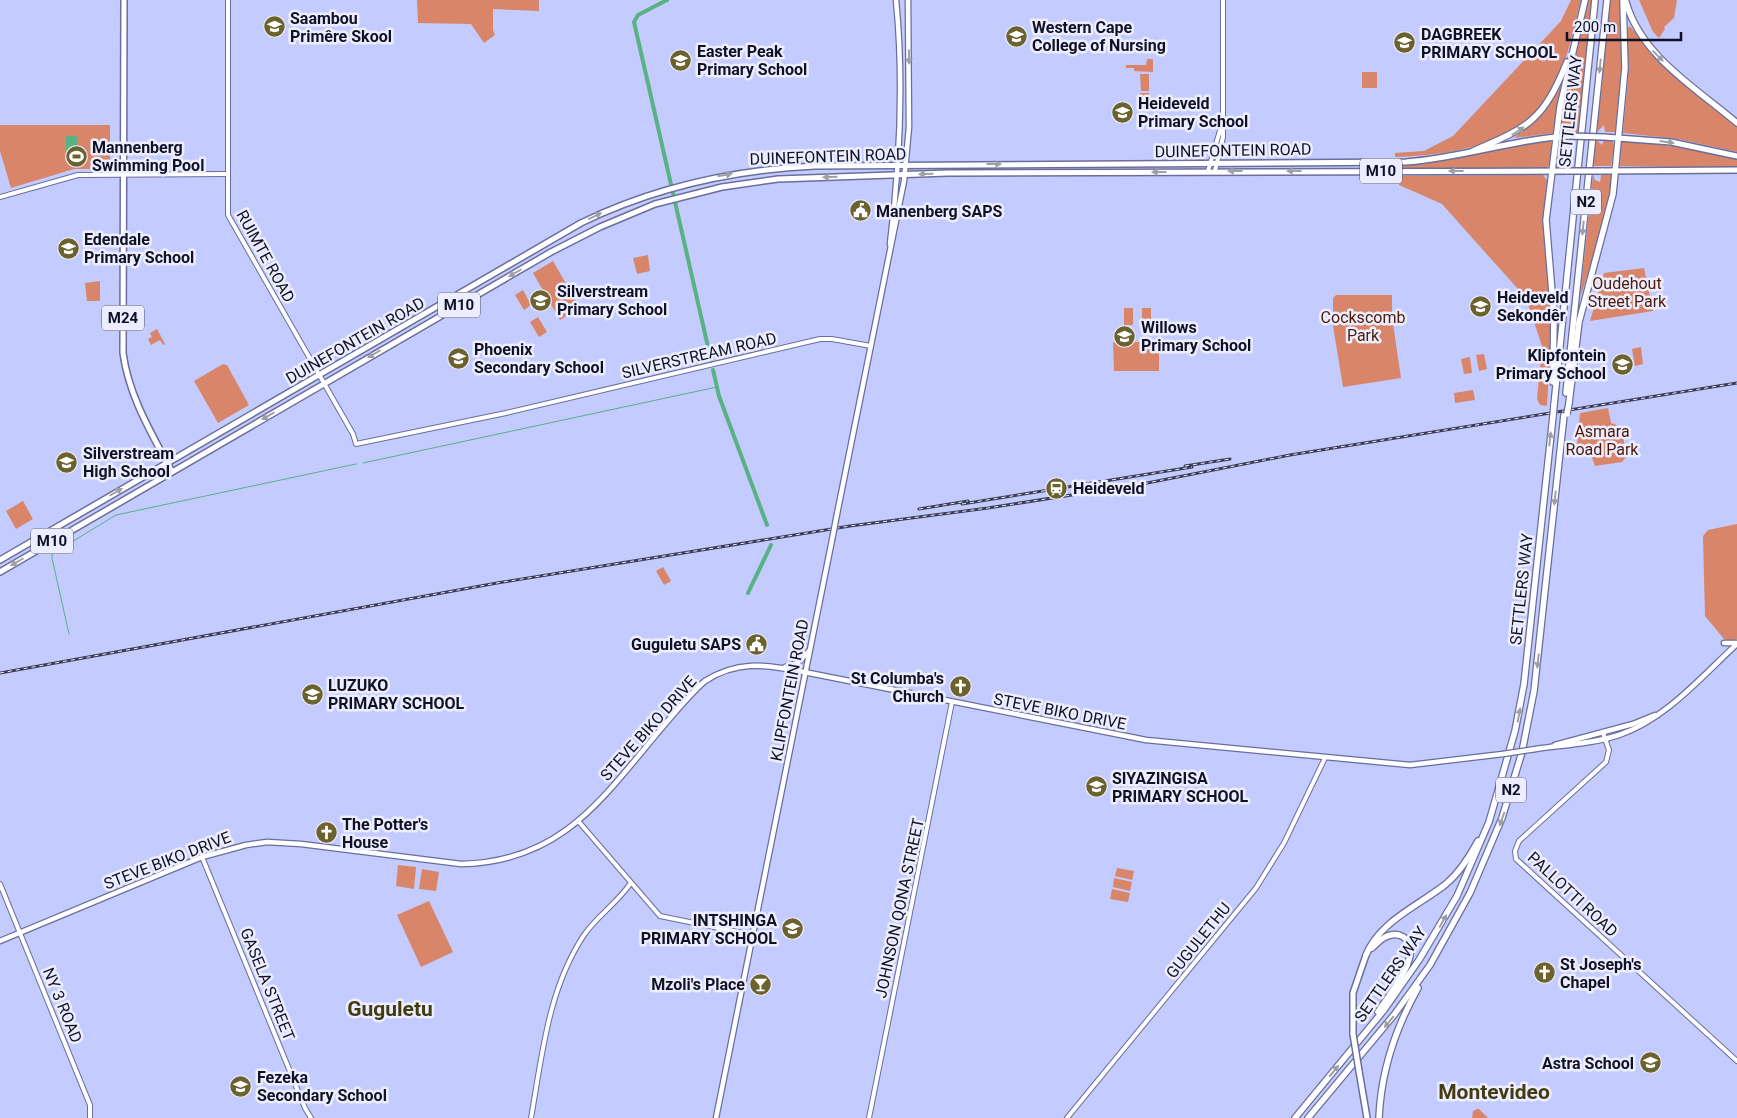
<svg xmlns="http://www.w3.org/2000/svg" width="1737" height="1118" font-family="Roboto,sans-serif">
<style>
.green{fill:#d88569}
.water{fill:#58b284}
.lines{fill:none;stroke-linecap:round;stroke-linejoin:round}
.stream{stroke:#58b284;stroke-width:1}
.canal{stroke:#58b284;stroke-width:4}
.tertiary-casing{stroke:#696e9c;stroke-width:6}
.secondary-casing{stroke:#696e9c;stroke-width:7}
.primary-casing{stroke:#696e9c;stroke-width:8}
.motorway-casing{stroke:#696e9c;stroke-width:8}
.tertiary{stroke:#fff;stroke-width:4}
.secondary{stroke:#fff;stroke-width:4.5}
.primary{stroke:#fff;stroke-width:5}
.motorway{stroke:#fff;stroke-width:5.5}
.rail-casing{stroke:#3b3d57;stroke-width:3}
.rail{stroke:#eceeff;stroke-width:1;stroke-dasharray:4;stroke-linecap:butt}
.secondary-bridge-casing{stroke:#696e9c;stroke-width:7;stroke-linecap:butt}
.primary-bridge-casing{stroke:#696e9c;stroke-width:8;stroke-linecap:butt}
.motorway-bridge-casing{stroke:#696e9c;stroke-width:8;stroke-linecap:butt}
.secondary-bridge{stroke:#fff;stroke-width:4.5}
.primary-bridge{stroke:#fff;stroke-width:5}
.motorway-bridge{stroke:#fff;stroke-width:5.5}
.oneway{fill:#9fa0a7}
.labels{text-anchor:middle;stroke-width:5;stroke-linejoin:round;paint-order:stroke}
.shield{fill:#eceeff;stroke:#525365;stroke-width:1}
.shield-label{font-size:15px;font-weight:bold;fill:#101123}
.poi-label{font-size:16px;font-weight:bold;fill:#101123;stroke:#eceeff;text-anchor:start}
.street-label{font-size:16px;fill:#101123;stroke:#eceeff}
.park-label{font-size:16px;fill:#4e1906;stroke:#eceeff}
.district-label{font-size:21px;font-weight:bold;fill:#433c12;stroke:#eceeff}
</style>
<rect width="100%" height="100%" fill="#c4cbff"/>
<g class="green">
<path d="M417,0H539V11L493,9V30L495,35L484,43L471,24L418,23Z"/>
<path d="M1571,0H1581C1573,30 1567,64 1552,92C1523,145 1450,155 1395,157V153L1424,151L1453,136L1561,21Z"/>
<path d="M1589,0H1592L1579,132H1563L1560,129L1565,98Z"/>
<path d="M1610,0H1621L1623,59L1615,132H1605L1604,125L1597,132Z"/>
<path d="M1639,0H1677L1674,18L1664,27L1665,29L1659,38L1653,32Z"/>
<path d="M1630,26L1651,53L1737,126V152L1678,139L1623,133L1628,80L1627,29Z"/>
<path d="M1147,59H1153V72L1134,71V68H1126V65H1146Z"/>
<rect x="1362" y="72" width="15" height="16"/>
<path d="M1140,74H1149V91H1141Z"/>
<path d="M1561,85L1553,133L1514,138L1537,118Z"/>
<rect x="1140" y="93" width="9" height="18"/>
<path d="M0,125H110V166L106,169H74L11,188L0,151Z"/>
<path d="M1596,139L1602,145L1604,139L1613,142L1614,147L1611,166H1593Z"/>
<path d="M1549,140L1552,143L1549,165L1546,168H1400V164C1451,161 1499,146 1549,140Z"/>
<path d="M1621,140C1661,142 1699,149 1737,159V168L1620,166Z"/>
<path d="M1543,175L1547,180L1544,237L1552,323L1547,406L1540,405L1537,399L1542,346L1526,298L1442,204L1399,185L1400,176Z"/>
<path d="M1593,175L1595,180L1600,182L1601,175H1612L1605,221L1580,298Z"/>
<path d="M648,255L650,271L637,274L633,258Z"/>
<path d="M553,261L580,308L560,320L533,273Z"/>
<path d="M1644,268L1653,311L1590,321L1604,273Z"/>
<path d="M100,281V301H87L85,283Z"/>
<path d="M523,290L531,305L524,310L515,295Z"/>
<path d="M1392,295V317L1401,378L1343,387L1333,326V298L1336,295Z"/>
<rect x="1124" y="308" width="9" height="17"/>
<rect x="1142" y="308" width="9" height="17"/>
<path d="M538,317L547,332L539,337L530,322Z"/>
<path d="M157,329L165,344L163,345L160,340L151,345L148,339L152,337L150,333Z"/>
<path d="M1113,342H1159V371H1114Z"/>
<path d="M1641,347L1643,364L1635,366L1632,349Z"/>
<path d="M1484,354L1487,369L1479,371L1476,355Z"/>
<path d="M1470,357L1472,373L1464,374L1461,359Z"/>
<path d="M223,364L227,365L249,405L218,423L194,381Z"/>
<path d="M1473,390L1475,400L1455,403L1454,393Z"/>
<path d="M1608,408L1611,423L1622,427L1626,457L1622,462L1595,466L1591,455L1576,454L1580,413Z"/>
<path d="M23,501L33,519L16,529L6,511Z"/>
<path d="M1737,524V639L1730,641L1724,639L1705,616L1703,536L1708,530Z"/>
<path d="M663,567L671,581L664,585L656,571Z"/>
<path d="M398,865L416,867L414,889L396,886Z"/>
<path d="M1117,868L1134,871L1132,880L1115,876Z"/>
<path d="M422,869L439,872L436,891L419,889Z"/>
<path d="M1114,878L1132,882L1130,891L1113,887Z"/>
<path d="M1112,889L1130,893L1128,902L1110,899Z"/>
<path d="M429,901L453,952L421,967L397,915Z"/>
<path d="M1477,1109H1479L1488,1118H1472L1473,1111Z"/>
</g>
<rect class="water" x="66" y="136" width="11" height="19"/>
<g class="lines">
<g class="stream">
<path d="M363,463L717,387"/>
<path d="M69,634L52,558V554L116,515L356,464"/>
</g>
<g class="canal">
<path d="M667,0L638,15L634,22L711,360"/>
<path d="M713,370L719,396L767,525"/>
<path d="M748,593L771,545"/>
</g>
<defs>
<g id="tertiary">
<path d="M228,0V215L353,434L356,444L506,413L820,339H832L871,346"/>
<path d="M1208,171L1221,127"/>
<path d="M1215,171L1223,137V0"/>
<path d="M0,197L78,175L227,174"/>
<path d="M1603,733L1609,750L1606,762L1519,841L1515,851L1516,859L1737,1061"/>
<path d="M579,822L660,916L753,935"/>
<path d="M202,857L305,1108L311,1118"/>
<path d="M0,884L90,1105V1118"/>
<path d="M531,1118C542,1056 548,989 584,935C597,916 618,902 630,884"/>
<path d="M869,1118L952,702"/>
<path d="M1067,1118L1256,888L1284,843L1325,758"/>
</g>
<g id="secondary">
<path d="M890,244C900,163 904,81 896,0"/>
<path d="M837,514L904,181L909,127L908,0"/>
<path d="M1724,643H1737"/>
<path d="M785,667L798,663L809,651"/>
<path d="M1555,745L1633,724L1655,715"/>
<path d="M1536,749C1563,745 1592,744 1619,735C1666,719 1701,677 1737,644"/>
<path d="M0,941L202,857L246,845L267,842L301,844L461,864C565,862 605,794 666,723C678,709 690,694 705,681C736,661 764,664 799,671L1146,740L1410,765L1503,754"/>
<path d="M716,1118L832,540"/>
</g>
<g id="primary">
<path d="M124,0L123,353C129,397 152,434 172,472"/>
<path d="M1604,137L1671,142L1737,156"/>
<path d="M1602,171L1737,170"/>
<path d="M0,560L581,223C655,187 733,170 815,166L1406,162C1462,158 1514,139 1569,136"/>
<path d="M0,572L551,252L600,227L655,204L722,187L778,179L948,173L1567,171"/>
<path d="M1353,1034V993L1366,955"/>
<path d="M1359,1071L1367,1118"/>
</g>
<g id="motorway">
<path d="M1626,2C1641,56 1696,88 1737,123"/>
<path d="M1473,151C1529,127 1543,121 1567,62"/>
<path d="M1553,382L1554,316L1546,220L1560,107L1585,0"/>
<path d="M1566,393L1607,0"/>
<path d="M1569,403L1579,322L1613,194L1625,68L1623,0"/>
<path d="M1554,405L1595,0"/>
<path d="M1372,948C1379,941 1388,932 1399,935C1431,946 1387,997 1378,1012"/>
<path d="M1366,955C1380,921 1418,906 1446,884C1459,873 1470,856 1478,841"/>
<path d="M1295,1118L1384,1010L1419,960L1457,896L1489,822L1515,731L1524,684L1553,416"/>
<path d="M1308,1118L1394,1015L1430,965L1470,893L1502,818L1522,752L1534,691L1564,415"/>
<path d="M1379,1118C1381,1071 1395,1029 1418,988"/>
</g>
</defs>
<use href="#tertiary" class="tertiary-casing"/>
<use href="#secondary" class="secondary-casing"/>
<use href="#primary" class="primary-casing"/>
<use href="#motorway" class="motorway-casing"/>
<use href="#tertiary" class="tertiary"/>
<use href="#secondary" class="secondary"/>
<use href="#primary" class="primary"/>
<use href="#motorway" class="motorway"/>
<defs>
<g id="rail">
<path d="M1185,466L1230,459"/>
<path d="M962,504L1192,467"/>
<path d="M919,509L968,501"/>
<path d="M0,673L497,583L850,526L988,508L1142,484L1290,455L1737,383"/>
</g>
</defs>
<use href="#rail" class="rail-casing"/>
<use href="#rail" class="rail"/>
<defs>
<g id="secondary-bridge">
<path d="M832,540L837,514"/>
<path d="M1503,754L1536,749"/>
</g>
<g id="primary-bridge">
<path d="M1569,136L1604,137"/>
<path d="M1567,171H1602"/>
<path d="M1353,1034L1359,1071"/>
</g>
<g id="motorway-bridge">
<path d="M1567,414L1569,403"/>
<path d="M1553,416L1554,405"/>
</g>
</defs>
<use href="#secondary-bridge" class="secondary-bridge-casing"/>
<use href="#primary-bridge" class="primary-bridge-casing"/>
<use href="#motorway-bridge" class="motorway-bridge-casing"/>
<use href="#secondary-bridge" class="secondary-bridge"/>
<use href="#primary-bridge" class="primary-bridge"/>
<use href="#motorway-bridge" class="motorway-bridge"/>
</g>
<defs><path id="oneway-solid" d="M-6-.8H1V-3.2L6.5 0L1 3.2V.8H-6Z" transform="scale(1.25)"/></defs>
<g class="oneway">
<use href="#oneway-solid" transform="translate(1658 56) rotate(44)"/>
<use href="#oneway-solid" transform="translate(909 57) rotate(89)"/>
<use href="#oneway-solid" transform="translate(1600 66) rotate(96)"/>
<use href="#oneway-solid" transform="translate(1518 131) rotate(-33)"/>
<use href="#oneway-solid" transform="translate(1667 142) rotate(8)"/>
<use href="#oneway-solid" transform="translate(994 164)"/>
<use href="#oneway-solid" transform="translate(1235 171) rotate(-180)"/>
<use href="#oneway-solid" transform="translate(1294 171) rotate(-180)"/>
<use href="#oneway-solid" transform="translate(1456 171) rotate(180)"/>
<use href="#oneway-solid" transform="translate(1159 172) rotate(180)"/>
<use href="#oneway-solid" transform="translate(926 174) rotate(178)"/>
<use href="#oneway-solid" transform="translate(725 175) rotate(-10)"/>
<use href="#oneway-solid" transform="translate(830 177) rotate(178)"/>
<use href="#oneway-solid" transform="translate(595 216) rotate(-26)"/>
<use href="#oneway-solid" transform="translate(1583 228) rotate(96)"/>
<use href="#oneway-solid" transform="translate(515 273) rotate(150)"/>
<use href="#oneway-solid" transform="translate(374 354) rotate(150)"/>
<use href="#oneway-solid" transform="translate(268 416) rotate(150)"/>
<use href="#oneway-solid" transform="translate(1550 439) rotate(-84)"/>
<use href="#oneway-solid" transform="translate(116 492) rotate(-30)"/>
<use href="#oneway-solid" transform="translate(1555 498) rotate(96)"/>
<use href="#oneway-solid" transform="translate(17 562) rotate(150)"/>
<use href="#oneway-solid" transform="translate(1538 661) rotate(96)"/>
<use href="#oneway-solid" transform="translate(1519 715) rotate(-79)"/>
<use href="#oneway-solid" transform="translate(1502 819) rotate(110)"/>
<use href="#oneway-solid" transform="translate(1443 921) rotate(-61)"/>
<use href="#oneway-solid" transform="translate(1389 1022) rotate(129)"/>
<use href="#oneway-solid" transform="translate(1334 1071) rotate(-50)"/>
</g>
<defs>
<symbol id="school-disc" viewBox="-11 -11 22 22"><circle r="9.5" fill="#6b622e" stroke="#eceeff"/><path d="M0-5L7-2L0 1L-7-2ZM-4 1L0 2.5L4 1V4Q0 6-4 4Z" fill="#fff"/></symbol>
<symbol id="university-disc" viewBox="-11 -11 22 22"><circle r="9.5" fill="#6b622e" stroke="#eceeff"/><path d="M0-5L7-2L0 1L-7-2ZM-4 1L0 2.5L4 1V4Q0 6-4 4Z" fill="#fff"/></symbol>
<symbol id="stadium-disc" viewBox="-11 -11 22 22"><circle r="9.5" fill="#6b622e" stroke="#eceeff"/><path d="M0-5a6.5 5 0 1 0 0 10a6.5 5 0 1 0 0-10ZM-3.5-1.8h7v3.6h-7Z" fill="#fff"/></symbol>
<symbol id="civic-disc" viewBox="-11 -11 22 22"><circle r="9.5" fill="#6b622e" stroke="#eceeff"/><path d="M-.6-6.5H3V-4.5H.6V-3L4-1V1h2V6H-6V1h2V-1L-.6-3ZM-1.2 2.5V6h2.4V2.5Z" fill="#fff"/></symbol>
<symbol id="station-disc" viewBox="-11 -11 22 22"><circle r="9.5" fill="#6b622e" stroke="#eceeff"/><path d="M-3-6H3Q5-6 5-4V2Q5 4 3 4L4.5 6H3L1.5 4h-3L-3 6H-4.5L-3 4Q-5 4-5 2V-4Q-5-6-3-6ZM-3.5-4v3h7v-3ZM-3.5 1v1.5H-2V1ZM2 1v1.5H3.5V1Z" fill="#fff"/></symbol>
<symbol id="church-disc" viewBox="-11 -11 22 22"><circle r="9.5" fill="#6b622e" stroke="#eceeff"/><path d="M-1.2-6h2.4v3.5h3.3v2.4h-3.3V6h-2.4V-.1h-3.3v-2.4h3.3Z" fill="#fff"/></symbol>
<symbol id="bar-disc" viewBox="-11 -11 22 22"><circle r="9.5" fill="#6b622e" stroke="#eceeff"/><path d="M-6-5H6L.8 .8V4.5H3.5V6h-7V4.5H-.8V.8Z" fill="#fff"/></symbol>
</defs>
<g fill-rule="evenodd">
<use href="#school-disc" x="262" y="14" width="25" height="25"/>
<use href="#university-disc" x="1004" y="24" width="25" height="25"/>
<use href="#school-disc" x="1392" y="30" width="25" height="25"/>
<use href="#school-disc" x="668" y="48" width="25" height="25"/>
<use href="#school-disc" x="1110" y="100" width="25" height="25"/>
<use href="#stadium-disc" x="64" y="144" width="25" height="25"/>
<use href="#civic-disc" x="848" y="198" width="25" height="25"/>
<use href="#school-disc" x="56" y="236" width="25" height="25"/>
<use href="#school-disc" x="528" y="288" width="25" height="25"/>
<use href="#school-disc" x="1468" y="294" width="25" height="25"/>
<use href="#school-disc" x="1112" y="324" width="25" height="25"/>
<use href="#school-disc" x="446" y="346" width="25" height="25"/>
<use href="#school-disc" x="1610" y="352" width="25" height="25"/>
<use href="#school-disc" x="54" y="450" width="25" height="25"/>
<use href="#station-disc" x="1044" y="476" width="25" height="25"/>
<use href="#civic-disc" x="744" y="632" width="25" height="25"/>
<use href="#church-disc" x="948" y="674" width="25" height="25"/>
<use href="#school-disc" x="300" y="682" width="25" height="25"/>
<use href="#school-disc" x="1084" y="774" width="25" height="25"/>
<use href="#church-disc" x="314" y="820" width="25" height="25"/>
<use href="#school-disc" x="780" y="916" width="25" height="25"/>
<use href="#church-disc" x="1532" y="960" width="25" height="25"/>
<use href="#bar-disc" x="748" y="972" width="25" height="25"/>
<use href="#school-disc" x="1638" y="1050" width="25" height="25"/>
<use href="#school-disc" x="228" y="1074" width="25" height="25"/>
</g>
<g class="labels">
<g class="shield">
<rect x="1360" y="158.5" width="42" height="25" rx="4"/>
<rect x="1571" y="189.5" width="30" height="25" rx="4"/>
<rect x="438" y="292.5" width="42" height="25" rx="4"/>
<rect x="102" y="305.5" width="42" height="25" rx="4"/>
<rect x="31" y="528.5" width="42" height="25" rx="4"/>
<rect x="1496" y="777.5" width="30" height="25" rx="4"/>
</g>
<g class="shield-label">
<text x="1381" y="176">M10</text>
<text x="1586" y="207">N2</text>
<text x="459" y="310">M10</text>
<text x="123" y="323">M24</text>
<text x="52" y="546">M10</text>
<text x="1511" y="795">N2</text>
</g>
<g class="poi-label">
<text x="290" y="24">Saambou<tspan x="290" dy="18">Primêre Skool</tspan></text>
<text x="1032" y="33">Western Cape<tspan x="1032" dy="18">College of Nursing</tspan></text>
<text x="1421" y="40">DAGBREEK<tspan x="1421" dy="18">PRIMARY SCHOOL</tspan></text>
<text x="697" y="57">Easter Peak<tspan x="697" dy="18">Primary School</tspan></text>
<text x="1138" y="109">Heideveld<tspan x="1138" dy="18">Primary School</tspan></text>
<text x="92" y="153">Mannenberg<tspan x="92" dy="18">Swimming Pool</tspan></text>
<text x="876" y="217">Manenberg SAPS</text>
<text x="84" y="245">Edendale<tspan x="84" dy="18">Primary School</tspan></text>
<text x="557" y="297">Silverstream<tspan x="557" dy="18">Primary School</tspan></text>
<text x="1497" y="303">Heideveld<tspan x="1497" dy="18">Sekondêr</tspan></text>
<text x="1141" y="333">Willows<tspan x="1141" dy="18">Primary School</tspan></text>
<text x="474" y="355">Phoenix<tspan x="474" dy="18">Secondary School</tspan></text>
<text x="1606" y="361" text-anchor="end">Klipfontein<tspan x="1606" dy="18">Primary School</tspan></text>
<text x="83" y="459">Silverstream<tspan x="83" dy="18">High School</tspan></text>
<text x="1073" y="494">Heideveld</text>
<text x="741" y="650" text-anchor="end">Guguletu SAPS</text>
<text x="944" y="684" text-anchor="end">St Columba's<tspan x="944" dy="18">Church</tspan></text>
<text x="328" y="691">LUZUKO<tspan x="328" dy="18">PRIMARY SCHOOL</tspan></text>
<text x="1112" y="784">SIYAZINGISA<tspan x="1112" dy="18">PRIMARY SCHOOL</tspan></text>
<text x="342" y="830">The Potter's<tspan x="342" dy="18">House</tspan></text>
<text x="777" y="926" text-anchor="end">INTSHINGA<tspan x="777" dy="18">PRIMARY SCHOOL</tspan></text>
<text x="1560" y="970">St Joseph's<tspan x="1560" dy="18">Chapel</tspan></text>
<text x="745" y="990" text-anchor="end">Mzoli's Place</text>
<text x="1634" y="1069" text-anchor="end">Astra School</text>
<text x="257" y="1083">Fezeka<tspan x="257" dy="18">Secondary School</tspan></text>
</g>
<g class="street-label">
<text transform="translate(1570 111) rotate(-84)" y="6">SETTLERS WAY</text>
<text transform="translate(1233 150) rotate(-1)" y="6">DUINEFONTEIN ROAD</text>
<text transform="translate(828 156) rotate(-2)" y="6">DUINEFONTEIN ROAD</text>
<text transform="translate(266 256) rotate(61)" y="6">RUIMTE ROAD</text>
<text transform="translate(355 340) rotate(-30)" y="6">DUINEFONTEIN ROAD</text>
<text transform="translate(699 355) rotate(-13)" y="6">SILVERSTREAM ROAD</text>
<text transform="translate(1521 589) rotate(-84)" y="6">SETTLERS WAY</text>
<text transform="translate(789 690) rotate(-79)" y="6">KLIPFONTEIN ROAD</text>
<text transform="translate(1060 711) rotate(11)" y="6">STEVE BIKO DRIVE</text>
<text transform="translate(648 728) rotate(-48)" y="6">STEVE BIKO DRIVE</text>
<text transform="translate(167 860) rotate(-21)" y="6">STEVE BIKO DRIVE</text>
<text transform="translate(1573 894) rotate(43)" y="6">PALLOTTI ROAD</text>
<text transform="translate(899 908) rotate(-78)" y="6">JOHNSON QONA STREET</text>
<text transform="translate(1198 940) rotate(-51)" y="6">GUGULETHU</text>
<text transform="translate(1390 974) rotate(-55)" y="6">SETTLERS WAY</text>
<text transform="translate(268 984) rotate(68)" y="6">GASELA STREET</text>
<text transform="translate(63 1005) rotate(68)" y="6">NY 3 ROAD</text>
</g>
<g class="park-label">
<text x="1627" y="289">Oudehout<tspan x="1627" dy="18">Street Park</tspan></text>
<text x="1363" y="323">Cockscomb<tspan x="1363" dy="18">Park</tspan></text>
<text x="1602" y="437">Asmara<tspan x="1602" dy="18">Road Park</tspan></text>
</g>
<g class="district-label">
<text x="390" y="1016">Guguletu</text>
<text x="1494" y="1099">Montevideo</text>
</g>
</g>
<path d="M1567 32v8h114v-8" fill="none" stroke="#101123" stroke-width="2.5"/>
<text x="1574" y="32" font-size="15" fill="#101123" stroke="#eceeff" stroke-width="4" paint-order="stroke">200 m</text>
</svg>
